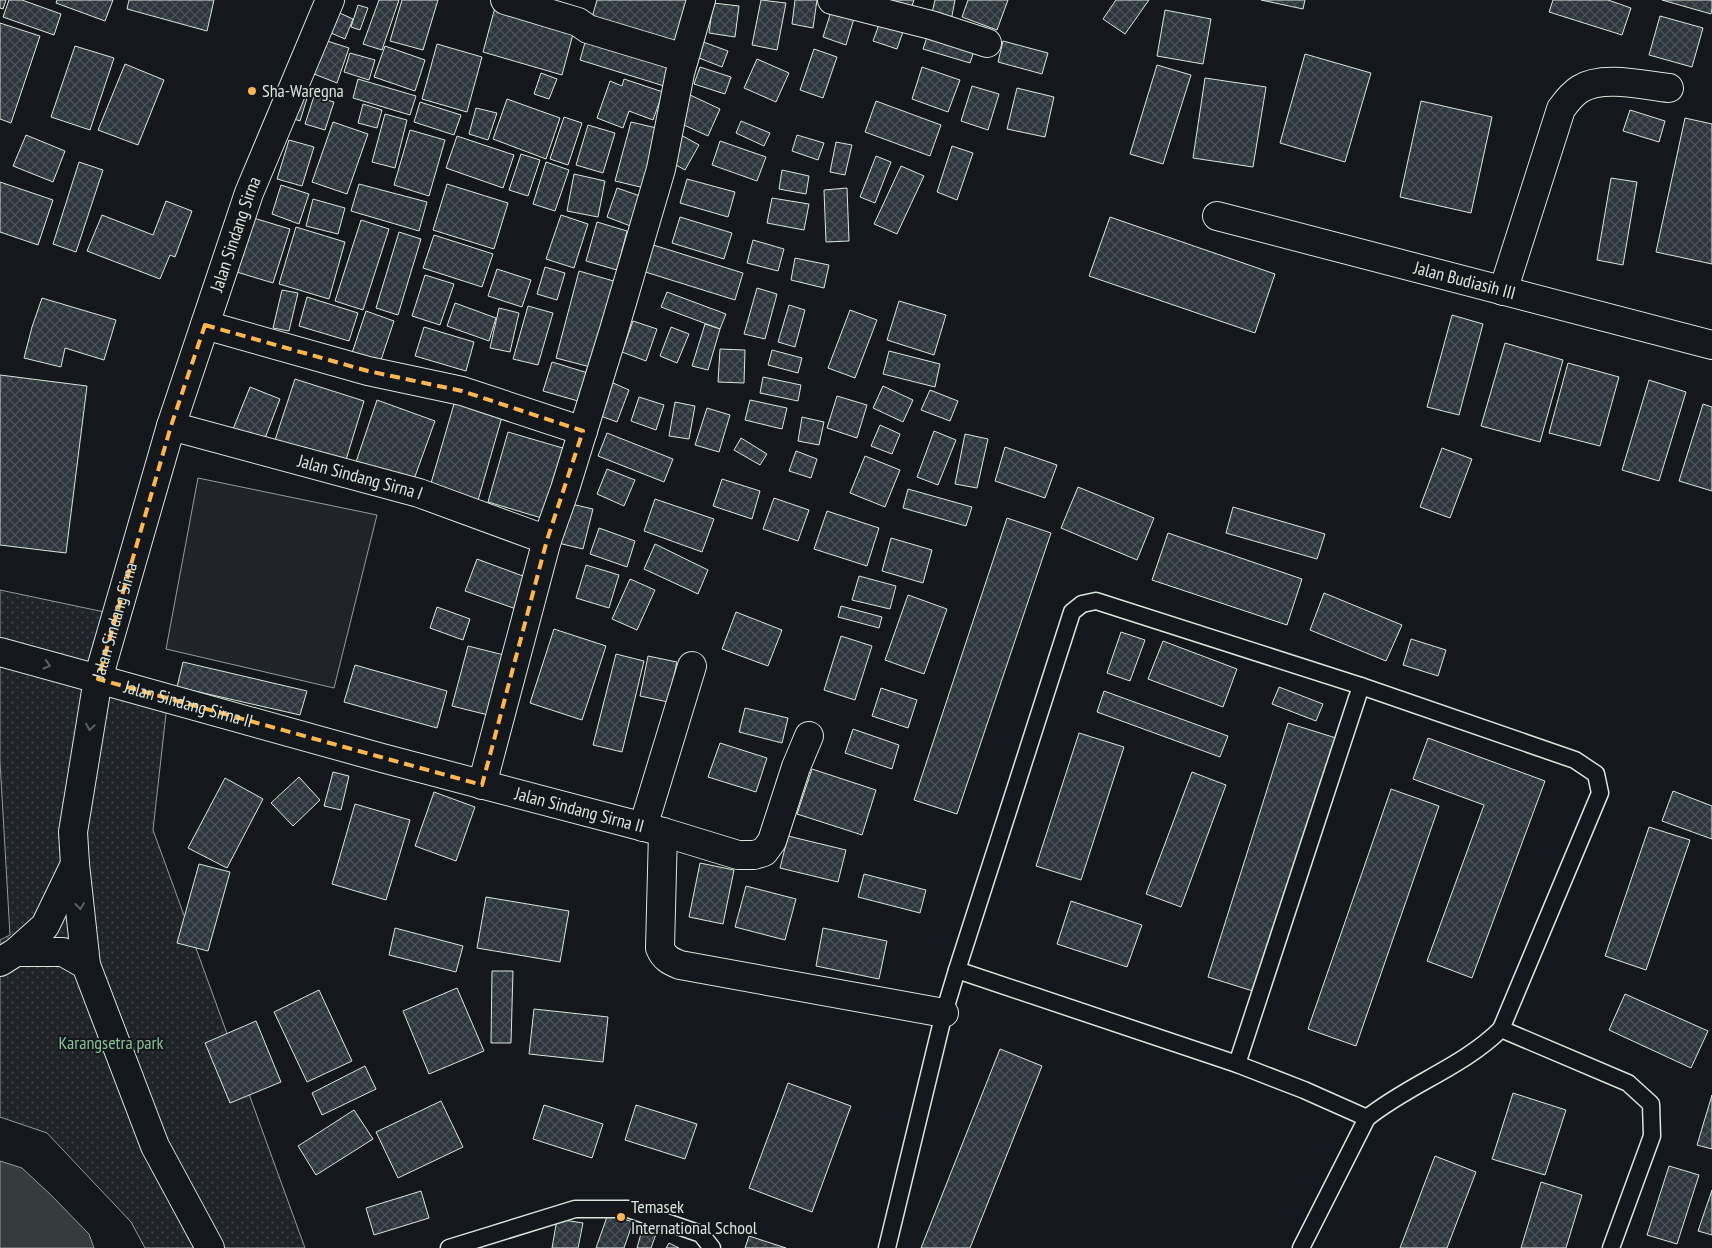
<svg xmlns="http://www.w3.org/2000/svg" width="1712" height="1248" font-family="'PT Sans Narrow',sans-serif">
<style>
.green{fill:url(#green-dots);stroke:#939e99}
.pitch{fill:#202428;stroke:#939e99}
.water{fill:#363b3e;stroke:#939e99}
.building{fill:url(#building-cross-hatch);stroke:#d8e6dc}
.lines{fill:none;stroke-linecap:round;stroke-linejoin:round}
.service-casing{stroke:#d8e6dc;stroke-width:19}
.minor-casing{stroke:#d8e6dc;stroke-width:30}
.tertiary-casing{stroke:#d8e6dc;stroke-width:30}
.primary-casing{stroke:#d8e6dc;stroke-width:30}
.service{stroke:#14181c;stroke-width:16}
.minor{stroke:#14181c;stroke-width:28}
.tertiary{stroke:#14181c;stroke-width:28}
.primary{stroke:#14181c;stroke-width:28}
.oneway{stroke:#59605f}
.marked{fill:none;stroke:#ffb74d;stroke-width:4;stroke-dasharray:10 6;stroke-linejoin:round}
.poi-dot{fill:#ffb74d;stroke:#14181c;stroke-width:2}
.labels{text-anchor:middle;stroke-width:4;stroke-linejoin:round;paint-order:stroke}
.poi-label{font-size:18px;fill:#d8e6dc;stroke:#14181c;text-anchor:start}
.street-label{font-size:18px;fill:#d8e6dc;stroke:#14181c}
.park-label{font-size:18px;fill:#8ac095;stroke:#14181c}
</style>
<defs>
<pattern id="green-dots" width="8" height="8" patternUnits="userSpaceOnUse" patternTransform="scale(1.25)"><rect width="8" height="8" fill="#202428"/><path d="M2 2h.1M6 6h.1" fill="none" stroke="#404447" stroke-width="1.8" stroke-linecap="round"/></pattern>
<pattern id="building-cross-hatch" width="8" height="8" patternUnits="userSpaceOnUse" patternTransform="scale(1.25)"><rect width="8" height="8" fill="#2c363c"/><path d="M0 0l8 8M0 8l8-8" fill="none" stroke="#4a5358"/></pattern>
</defs>
<rect width="100%" height="100%" fill="#14181c"/>
<path class="green" d="M0,590L114,614L94,688L167,705L153,830L305,1248H145L131,1222L47,1133L0,1117V940L10,935L0,762Z"/>
<path class="pitch" d="M198,478L377,515L334,688L166,649Z"/>
<path class="water" d="M0,1161L22,1168L51,1195L89,1234L94,1248H0Z"/>
<g class="building">
<path d="M0,0H6L3,9L0,8Z"/>
<path d="M9,0H22L61,14L54,35L3,17Z"/>
<path d="M57,0H113L105,21L56,3Z"/>
<path d="M129,0H214L207,31L127,9Z"/>
<path d="M379,0H399L382,50L363,44Z"/>
<path d="M402,0H438L423,50L390,41Z"/>
<path d="M497,0L576,23L562,75L483,52Z"/>
<path d="M597,0H695L679,54L589,28Z"/>
<path d="M761,0L786,3L777,50L752,45Z"/>
<path d="M795,0H817L813,28L792,24Z"/>
<path d="M883,0H914L911,9Z"/>
<path d="M935,0H955L951,21L931,17Z"/>
<path d="M968,0H1008L997,30L962,17Z"/>
<path d="M1116,0H1149L1125,34L1103,19Z"/>
<path d="M1261,0H1305L1303,9Z"/>
<path d="M1553,0H1608L1631,8L1622,35L1549,12Z"/>
<path d="M1662,0H1712V9L1711,14Z"/>
<path d="M713,3L739,6L735,37L709,33Z"/>
<path d="M358,5L368,8L360,30L351,27Z"/>
<path d="M833,5L856,12L846,45L823,37Z"/>
<path d="M333,10L353,19L345,39L324,30Z"/>
<path d="M1165,10L1211,19L1203,64L1157,56Z"/>
<path d="M882,16L906,23L897,49L873,41Z"/>
<path d="M1660,16L1703,28L1692,67L1649,55Z"/>
<path d="M0,23L40,36L11,123L0,119Z"/>
<path d="M930,28L977,42L970,63L923,49Z"/>
<path d="M588,32L672,58L664,86L580,60Z"/>
<path d="M321,39L349,48L337,83L309,72Z"/>
<path d="M695,39L728,51L722,67L689,54Z"/>
<path d="M1003,41L1048,53L1042,74L998,62Z"/>
<path d="M437,44L482,57L467,112L422,99Z"/>
<path d="M75,46L114,58L90,130L51,117Z"/>
<path d="M385,46L425,60L415,91L374,77Z"/>
<path d="M814,49L837,57L823,98L800,90Z"/>
<path d="M350,53L375,60L369,80L344,72Z"/>
<path d="M1305,54L1371,73L1345,162L1280,143Z"/>
<path d="M757,59L789,73L776,102L744,88Z"/>
<path d="M125,64L164,80L138,145L98,130Z"/>
<path d="M1157,65L1191,75L1163,164L1130,154Z"/>
<path d="M700,67L731,77L725,94L694,84Z"/>
<path d="M922,67L960,80L948,112L912,99Z"/>
<path d="M541,73L557,79L549,99L534,94Z"/>
<path d="M1205,78L1266,87L1253,167L1193,158Z"/>
<path d="M358,79L416,96L410,115L353,98Z"/>
<path d="M624,79L663,92L653,120L629,111L623,128L597,118L610,81L622,86Z"/>
<path d="M972,86L999,94L988,130L961,121Z"/>
<path d="M1017,88L1054,97L1045,137L1007,129Z"/>
<path d="M296,91L308,95L300,121L288,117Z"/>
<path d="M688,94L720,109L708,136L675,121Z"/>
<path d="M314,96L334,102L325,130L305,124Z"/>
<path d="M507,99L560,118L546,159L493,139Z"/>
<path d="M876,101L941,125L930,156L865,132Z"/>
<path d="M1421,101L1492,117L1471,213L1400,197Z"/>
<path d="M420,102L461,115L454,135L414,122Z"/>
<path d="M363,104L382,110L377,128L358,123Z"/>
<path d="M476,108L497,113L488,140L469,134Z"/>
<path d="M1630,110L1665,121L1659,142L1623,131Z"/>
<path d="M385,114L407,120L395,168L372,162Z"/>
<path d="M564,117L582,123L568,165L550,159Z"/>
<path d="M1685,118L1712,124V264L1656,252Z"/>
<path d="M741,121L770,133L764,146L736,133Z"/>
<path d="M333,122L368,134L347,194L312,182Z"/>
<path d="M631,122L665,130L649,189L615,181Z"/>
<path d="M588,125L615,133L603,173L576,165Z"/>
<path d="M410,130L445,140L429,196L394,185Z"/>
<path d="M26,135L65,151L53,182L13,166Z"/>
<path d="M681,135L699,145L685,170L667,160Z"/>
<path d="M797,135L824,143L818,160L792,151Z"/>
<path d="M457,136L514,155L503,188L446,168Z"/>
<path d="M289,140L314,147L302,186L277,179Z"/>
<path d="M720,141L766,157L757,181L712,165Z"/>
<path d="M836,142L852,145L845,175L830,172Z"/>
<path d="M952,146L973,153L957,200L937,192Z"/>
<path d="M521,154L540,160L528,196L509,190Z"/>
<path d="M876,156L891,162L875,203L860,197Z"/>
<path d="M79,162L103,170L76,252L53,244Z"/>
<path d="M546,162L569,170L555,211L533,204Z"/>
<path d="M901,166L924,176L897,234L874,224Z"/>
<path d="M782,170L809,176L806,194L779,189Z"/>
<path d="M574,174L605,181L598,217L567,211Z"/>
<path d="M1611,178L1637,182L1623,265L1597,260Z"/>
<path d="M687,179L735,192L728,217L680,203Z"/>
<path d="M0,182L53,200L38,245L0,232Z"/>
<path d="M359,184L427,202L419,231L351,211Z"/>
<path d="M447,184L508,203L494,249L433,230Z"/>
<path d="M281,185L309,194L299,224L272,214Z"/>
<path d="M617,188L643,197L633,227L607,217Z"/>
<path d="M847,188L849,241L826,242L824,190Z"/>
<path d="M772,198L809,204L804,230L767,223Z"/>
<path d="M313,199L345,208L338,234L306,226Z"/>
<path d="M166,201L192,211L175,257L170,255L160,279L87,251L102,215L153,235Z"/>
<path d="M561,215L588,224L574,268L546,259Z"/>
<path d="M247,216L290,229L273,283L230,270Z"/>
<path d="M680,217L732,233L724,259L672,243Z"/>
<path d="M1110,217L1275,274L1255,333L1089,276Z"/>
<path d="M361,220L389,229L363,310L335,301Z"/>
<path d="M597,222L627,231L617,270L586,261Z"/>
<path d="M296,227L345,242L329,299L279,284Z"/>
<path d="M399,232L421,239L398,315L376,308Z"/>
<path d="M434,235L493,254L482,287L423,268Z"/>
<path d="M753,240L784,249L778,271L747,263Z"/>
<path d="M647,243L743,273L735,300L639,270Z"/>
<path d="M795,258L829,265L824,288L791,280Z"/>
<path d="M545,267L565,273L557,300L537,294Z"/>
<path d="M497,269L531,280L522,307L488,296Z"/>
<path d="M579,271L617,282L594,368L556,358Z"/>
<path d="M425,275L454,284L440,325L412,316Z"/>
<path d="M757,288L777,294L765,339L744,334Z"/>
<path d="M282,290L298,293L289,331L273,328Z"/>
<path d="M667,292L726,314L720,329L661,307Z"/>
<path d="M307,297L358,313L349,341L299,326Z"/>
<path d="M42,298L116,320L104,360L65,348L61,367L24,358L32,327Z"/>
<path d="M899,301L946,315L934,355L887,340Z"/>
<path d="M455,303L496,318L489,341L447,326Z"/>
<path d="M789,305L805,310L795,347L778,342Z"/>
<path d="M528,306L553,313L538,365L513,359Z"/>
<path d="M499,308L519,313L510,352L490,348Z"/>
<path d="M850,310L877,320L855,378L828,368Z"/>
<path d="M366,311L394,321L379,366L351,356Z"/>
<path d="M1452,315L1483,324L1459,415L1427,407Z"/>
<path d="M633,321L657,329L646,361L622,352Z"/>
<path d="M705,324L720,329L708,370L692,366Z"/>
<path d="M424,327L474,342L466,371L415,356Z"/>
<path d="M671,327L689,334L677,363L660,356Z"/>
<path d="M1505,343L1563,360L1540,442L1481,426Z"/>
<path d="M720,349L745,350L744,383L718,382Z"/>
<path d="M772,350L802,358L798,373L768,365Z"/>
<path d="M889,351L940,364L935,387L883,374Z"/>
<path d="M552,362L588,373L578,401L543,391Z"/>
<path d="M1568,363L1619,377L1600,446L1549,433Z"/>
<path d="M0,375L87,386L66,553L0,545Z"/>
<path d="M763,377L801,385L798,401L760,393Z"/>
<path d="M295,379L364,401L346,460L275,440Z"/>
<path d="M1649,380L1686,392L1659,481L1622,470Z"/>
<path d="M611,382L629,390L617,422L598,415Z"/>
<path d="M883,386L913,400L903,422L873,408Z"/>
<path d="M250,387L280,399L264,441L233,429Z"/>
<path d="M930,390L958,401L950,421L921,410Z"/>
<path d="M837,396L867,405L857,438L827,428Z"/>
<path d="M456,397L504,410L477,504L429,490Z"/>
<path d="M639,397L664,405L656,430L631,421Z"/>
<path d="M377,400L435,421L413,482L356,462Z"/>
<path d="M750,400L787,408L782,429L745,420Z"/>
<path d="M675,402L695,406L689,439L669,436Z"/>
<path d="M1703,404L1712,407V491L1679,481Z"/>
<path d="M707,408L730,415L719,452L695,445Z"/>
<path d="M802,417L824,422L819,445L798,441Z"/>
<path d="M880,425L900,434L892,454L871,446Z"/>
<path d="M934,431L956,440L938,485L917,477Z"/>
<path d="M508,432L566,449L545,519L488,502Z"/>
<path d="M607,433L673,459L664,482L598,456Z"/>
<path d="M965,434L988,439L977,488L955,484Z"/>
<path d="M741,438L767,454L760,465L734,450Z"/>
<path d="M1005,447L1057,465L1045,498L995,481Z"/>
<path d="M1442,448L1472,459L1450,518L1420,507Z"/>
<path d="M796,451L817,459L811,478L789,471Z"/>
<path d="M865,456L900,470L885,507L850,493Z"/>
<path d="M607,469L635,480L624,506L597,494Z"/>
<path d="M722,479L760,491L752,519L713,506Z"/>
<path d="M1078,487L1154,518L1137,560L1061,528Z"/>
<path d="M908,489L972,507L966,526L903,508Z"/>
<path d="M774,498L809,510L798,541L763,529Z"/>
<path d="M655,499L714,519L702,552L644,531Z"/>
<path d="M567,503L593,509L583,549L558,543Z"/>
<path d="M1233,507L1325,534L1317,559L1226,533Z"/>
<path d="M827,511L879,528L867,566L814,549Z"/>
<path d="M1007,518L1051,533L957,814L914,800Z"/>
<path d="M599,528L635,541L627,567L590,554Z"/>
<path d="M1168,533L1302,579L1287,625L1152,580Z"/>
<path d="M891,538L932,550L923,583L882,571Z"/>
<path d="M655,544L708,570L698,594L644,569Z"/>
<path d="M477,559L531,579L519,610L465,591Z"/>
<path d="M586,565L619,575L609,608L576,598Z"/>
<path d="M859,576L896,586L890,609L852,600Z"/>
<path d="M630,579L655,590L637,630L612,619Z"/>
<path d="M1324,593L1402,625L1386,661L1310,630Z"/>
<path d="M908,595L947,609L924,674L885,660Z"/>
<path d="M841,606L882,617L879,628L838,617Z"/>
<path d="M437,607L470,619L463,640L430,628Z"/>
<path d="M736,612L782,630L768,666L722,649Z"/>
<path d="M554,629L606,646L582,720L530,703Z"/>
<path d="M1121,632L1145,640L1130,681L1107,673Z"/>
<path d="M841,636L872,646L855,700L824,690Z"/>
<path d="M1411,639L1446,650L1438,676L1403,665Z"/>
<path d="M1163,641L1237,669L1223,707L1148,679Z"/>
<path d="M468,646L504,655L488,715L452,706Z"/>
<path d="M616,654L644,661L622,752L593,745Z"/>
<path d="M648,656L677,662L668,702L640,696Z"/>
<path d="M183,662L307,691L300,715L177,687Z"/>
<path d="M355,665L447,691L437,728L344,702Z"/>
<path d="M1279,687L1323,704L1316,721L1272,704Z"/>
<path d="M881,688L917,700L908,728L872,716Z"/>
<path d="M1104,691L1228,736L1220,757L1097,712Z"/>
<path d="M745,708L788,718L782,743L739,732Z"/>
<path d="M1288,723L1336,738L1256,992L1208,977Z"/>
<path d="M853,729L899,745L892,769L845,753Z"/>
<path d="M1079,733L1124,747L1081,880L1036,866Z"/>
<path d="M1428,738L1545,781L1472,978L1427,961L1484,805L1413,779Z"/>
<path d="M720,743L767,758L756,792L708,777Z"/>
<path d="M812,769L876,790L862,835L797,814Z"/>
<path d="M333,772L349,776L341,810L324,806Z"/>
<path d="M1192,772L1226,785L1181,907L1146,894Z"/>
<path d="M299,777L320,800L293,826L271,803Z"/>
<path d="M225,778L263,799L227,868L188,848Z"/>
<path d="M1391,789L1439,806L1356,1046L1308,1029Z"/>
<path d="M1673,791L1712,806V839L1662,821Z"/>
<path d="M434,792L475,807L456,861L415,846Z"/>
<path d="M355,804L410,820L386,900L332,884Z"/>
<path d="M1649,827L1690,840L1646,970L1605,956Z"/>
<path d="M788,836L846,850L838,882L780,868Z"/>
<path d="M700,863L734,870L723,924L689,917Z"/>
<path d="M199,864L230,872L208,951L177,943Z"/>
<path d="M864,874L926,890L920,913L858,897Z"/>
<path d="M746,886L796,899L785,940L735,927Z"/>
<path d="M486,897L569,911L560,962L477,948Z"/>
<path d="M1071,901L1142,925L1127,967L1057,944Z"/>
<path d="M395,928L463,946L456,972L389,955Z"/>
<path d="M823,928L887,941L879,979L816,966Z"/>
<path d="M492,971H513L511,1043H491Z"/>
<path d="M457,988L484,1051L429,1074L403,1011Z"/>
<path d="M319,990L352,1061L307,1082L274,1012Z"/>
<path d="M1625,994L1708,1031L1691,1068L1609,1030Z"/>
<path d="M534,1009L608,1017L603,1062L529,1054Z"/>
<path d="M256,1021L281,1082L230,1103L205,1043Z"/>
<path d="M1000,1049L1042,1066L970,1248H921Z"/>
<path d="M365,1066L376,1089L322,1115L312,1093Z"/>
<path d="M788,1083L851,1106L812,1212L749,1188Z"/>
<path d="M1513,1093L1566,1110L1545,1175L1492,1159Z"/>
<path d="M1712,1095V1149L1697,1145Z"/>
<path d="M441,1101L463,1147L398,1178L376,1132Z"/>
<path d="M544,1105L603,1124L592,1158L533,1139Z"/>
<path d="M636,1105L697,1124L685,1159L625,1140Z"/>
<path d="M354,1110L373,1139L316,1175L298,1146Z"/>
<path d="M1435,1156L1476,1172L1447,1248H1400Z"/>
<path d="M1669,1166L1699,1175L1677,1244L1647,1235Z"/>
<path d="M1541,1182L1582,1195L1566,1248H1521Z"/>
<path d="M1712,1190V1235L1698,1231Z"/>
<path d="M421,1191L429,1218L374,1235L366,1208Z"/>
<path d="M608,1214L633,1222L624,1248H596Z"/>
<path d="M557,1219L583,1223L578,1248H552Z"/>
<path d="M642,1230L656,1234L651,1248H637Z"/>
<path d="M749,1236L786,1248H745Z"/>
<path d="M669,1243L679,1248H666Z"/>
</g>
<g class="lines">
<defs>
<g id="service">
<path d="M957,970L1072,612L1082,604L1096,601L1361,686L1575,760L1596,774L1600,793L1501,1029"/>
<path d="M1237,1064L1361,686"/>
<path d="M449,1248L575,1209H628L701,1234L712,1248"/>
<path d="M887,1248L944,1013L957,970L1237,1064L1304,1090L1367,1118"/>
<path d="M1301,1248L1367,1118C1409,1084 1463,1067 1501,1029L1628,1083L1651,1104L1652,1136L1611,1248"/>
</g>
<g id="minor">
<path d="M505,0L578,22L588,29L684,58"/>
<path d="M832,0L931,25L987,43"/>
<path id="s1" d="M1217,216L1712,345"/>
<path d="M1503,291L1561,109C1566,102 1572,94 1580,89C1602,75 1643,85 1669,88"/>
<path d="M205,325L368,371L462,391L583,431"/>
<path id="s2" d="M171,426L419,493L547,540"/>
<path id="s3" d="M98,679L382,758L663,832L660,948C664,958 670,961 680,965L944,1013"/>
<path d="M482,785L547,540L565,489L614,330L661,169L680,73L701,0"/>
<path d="M643,827L692,666"/>
<path d="M663,832L738,855H754L764,852L772,841L796,767L809,736"/>
</g>
<g id="tertiary">
<path d="M0,652L98,679"/>
<path d="M0,962L16,952L45,926L75,864"/>
</g>
<g id="primary">
<path d="M16,952H63L86,965"/>
<path id="s4" d="M210,1248L155,1146L86,965L75,864L73,832L98,679L171,426L249,193L330,0"/>
</g>
</defs>
<use href="#service" class="service-casing"/>
<use href="#minor" class="minor-casing"/>
<use href="#tertiary" class="tertiary-casing"/>
<use href="#primary" class="primary-casing"/>
<use href="#service" class="service"/>
<use href="#minor" class="minor"/>
<use href="#tertiary" class="tertiary"/>
<use href="#primary" class="primary"/>
</g>
<defs><path id="oneway-chevron" d="M-2-3.5L2.5 0L-2 3.5" fill="none" stroke-width="1.6" stroke-linecap="round" stroke-linejoin="round" transform="scale(1.25)"/></defs>
<g class="oneway">
<use href="#oneway-chevron" transform="translate(47 665) rotate(16)"/>
<use href="#oneway-chevron" transform="translate(90 727) rotate(99)"/>
<use href="#oneway-chevron" transform="translate(80 906) rotate(83)"/>
</g>
<path class="marked" d="M205,325L368,371L462,391L583,431L547,540L482,785L98,679L171,426Z"/>
<g class="poi-dot">
<circle cx="252" cy="91" r="5"/>
<circle cx="621" cy="1217" r="5"/>
</g>
<g class="labels">
<g class="poi-label">
<text x="262" y="97">Sha-Waregna</text>
<text x="631" y="1213">Temasek<tspan x="631" dy="21">International School</tspan></text>
</g>
<g class="street-label">
<text dy="6" stroke="none"><textPath href="#s4" startOffset="1064">Jalan Sindang Sirna</textPath></text>
<text dy="6" stroke="none"><textPath href="#s1" startOffset="256">Jalan Budiasih III</textPath></text>
<text dy="6" stroke="none"><textPath href="#s2" startOffset="196">Jalan Sindang Sirna I</textPath></text>
<text dy="6" stroke="none"><textPath href="#s4" startOffset="659">Jalan Sindang Sirna</textPath></text>
<text dy="6" stroke="none"><textPath href="#s3" startOffset="94">Jalan Sindang Sirna II</textPath></text>
<text dy="6" stroke="none"><textPath href="#s3" startOffset="499">Jalan Sindang Sirna II</textPath></text>
</g>
<g class="park-label">
<text x="111" y="1049">Karangsetra park</text>
</g>
</g>
</svg>
